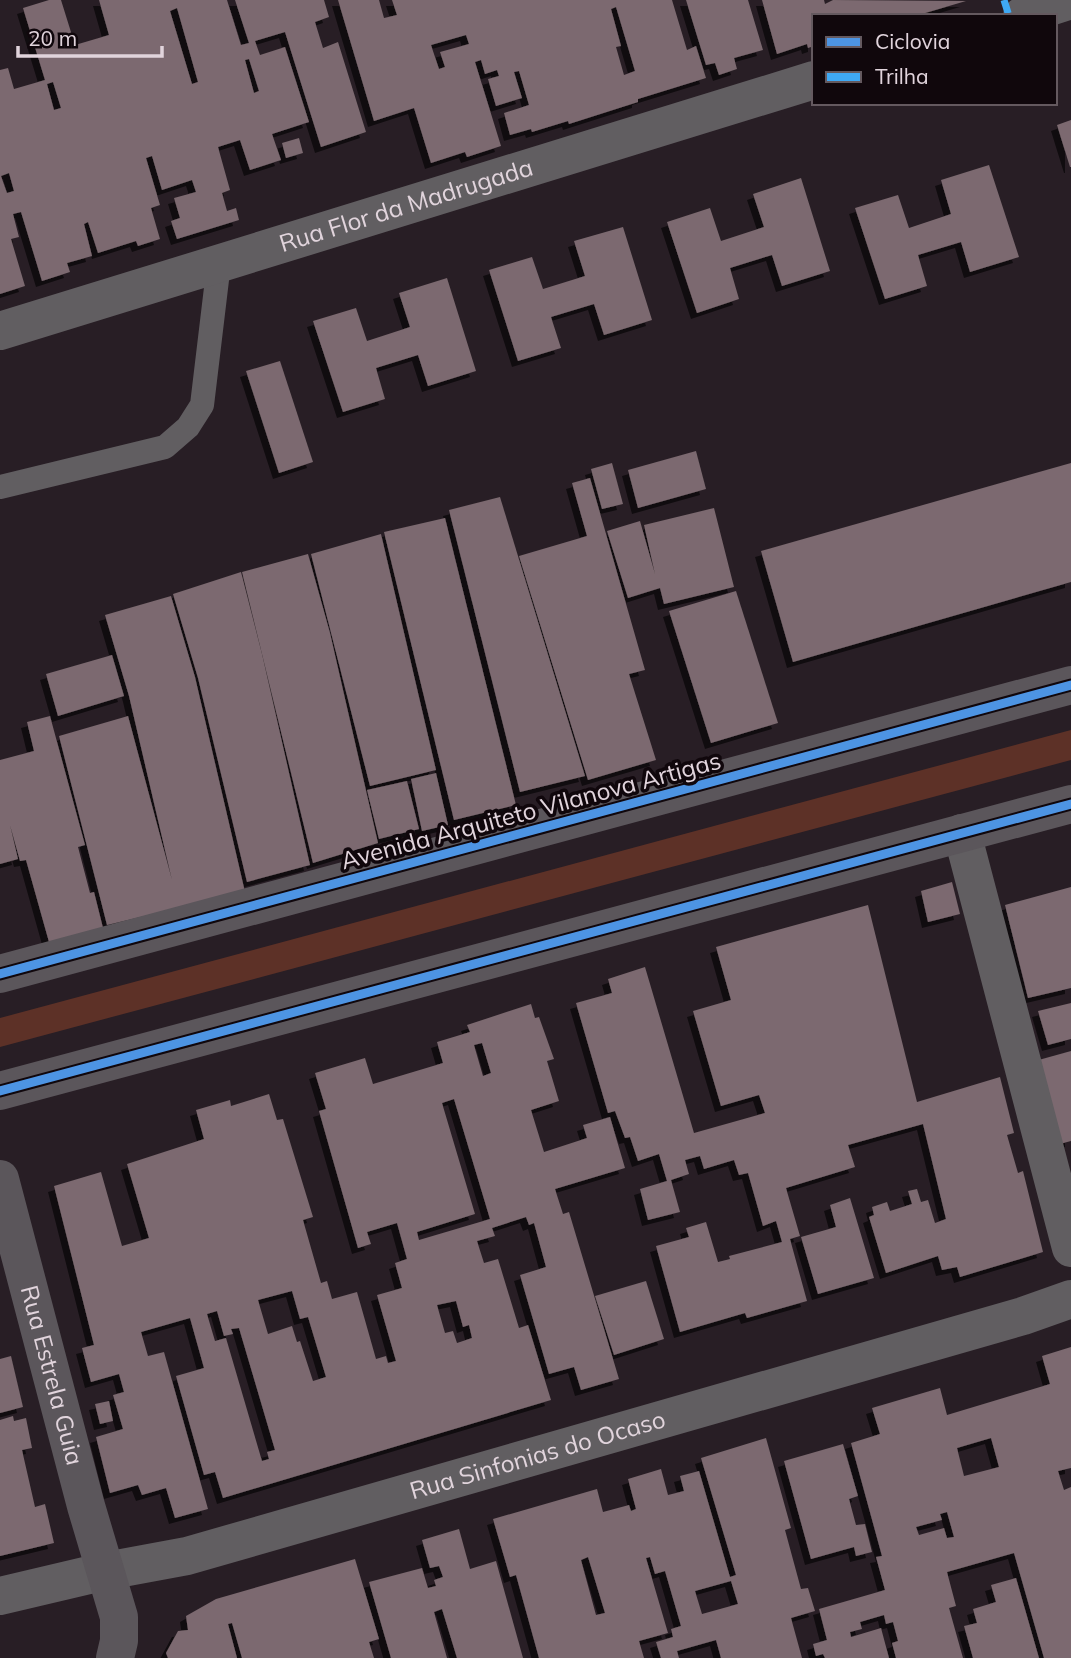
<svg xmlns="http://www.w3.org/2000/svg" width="1071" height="1658" font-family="Mulish,sans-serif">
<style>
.green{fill:#5d3127}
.building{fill:#7b696f;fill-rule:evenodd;filter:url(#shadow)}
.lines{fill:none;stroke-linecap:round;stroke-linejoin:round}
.lane{stroke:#615e61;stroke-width:24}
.street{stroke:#615e61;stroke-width:38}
.secondary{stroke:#5b565b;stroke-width:38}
.quiet{stroke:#3fa9f5;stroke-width:7;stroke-dasharray:14 7;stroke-linecap:butt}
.cycleway-casing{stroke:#10070c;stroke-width:13}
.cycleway{stroke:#4d94e3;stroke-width:9}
.labels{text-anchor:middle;stroke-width:7;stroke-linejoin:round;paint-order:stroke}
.street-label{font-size:24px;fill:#e1d4dc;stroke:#10070c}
</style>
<defs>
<filter id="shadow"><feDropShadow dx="-6" dy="6" stdDeviation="0" flood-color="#0009"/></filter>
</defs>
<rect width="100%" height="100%" fill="#281e25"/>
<path class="green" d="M1071,730V760L0,1047V1018Z"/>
<g class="building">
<path d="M49,0H61L75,45L109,35L99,0H227L241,45L249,43L235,0H324L329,17L315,22L323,48L338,42L366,132L321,147L285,32L255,41L260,55L285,47L309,122L272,134L281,160L250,170L240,140L218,147L230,190L222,193L227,211L236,208L239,220L177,239L171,221L180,218L174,198L196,192L192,180L162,190L152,156L146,158L160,205L151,208L160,239L138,246L136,241L98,253L88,222L84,224L92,256L67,263L70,272L42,281L21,212L13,214L19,237L11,239L25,286L0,294V70L8,68L14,89L45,80L23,8ZM177,8L198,82L192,84L170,11ZM249,59L259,91L254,93L245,60ZM53,82L61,108L54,110L47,84ZM9,173L14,191L7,193L1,176Z"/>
<path d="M338,0H379L384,18L397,15L392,0H672L687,50L696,46L706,78L638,99V102L569,124L568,121L532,132L531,129L510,135L504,113L529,105L519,71L514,72L522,98L496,106L488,79L499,76L497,70L485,74L481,60L475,62L501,146L467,157L465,152L431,163L414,108L374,121ZM616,7L635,71L624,75L616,47L621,46L611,9ZM466,35L469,44L440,52L445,67L439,69L431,45Z"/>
<path d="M686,0H748L763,50L734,58L737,69L719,75L715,63L706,65Z"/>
<path d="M762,0H824L825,4L833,0L966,1L915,16H814V46L808,48L807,44L777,54Z"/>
<path d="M1071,120V167H1070L1057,125Z"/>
<path d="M299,138L303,153L286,158L282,143Z"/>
<path d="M989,165L1019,257L970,272L961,242L918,255L927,286L885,299L855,208L898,195L909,228L951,214L941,180Z"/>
<path d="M801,178L830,271L782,286L772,255L730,268L739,299L697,313L667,222L710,208L721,241L764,227L753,194Z"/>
<path d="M623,227L652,320L604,335L594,304L551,317L561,348L518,361L489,270L532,257L543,289L585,276L574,241Z"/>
<path d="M447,278L476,371L428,386L418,355L376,368L385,399L343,412L313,321L356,308L367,341L410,327L399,293Z"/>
<path d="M280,361L313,462L279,473L246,371Z"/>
<path d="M696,451L706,489L638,508L628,470Z"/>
<path d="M612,463L623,504L602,509L591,469Z"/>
<path d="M1071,463V582L793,662L761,551Z"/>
<path d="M590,478L645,670L629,674L656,760L588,780L519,556L587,536L572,483Z"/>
<path d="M500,497L585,776L520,792L449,510Z"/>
<path d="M714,508L734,587L664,604L660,588L628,598L607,531L640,521L655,574L644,525Z"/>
<path d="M445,518L516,805L454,820L384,532Z"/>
<path d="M381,534L436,770L370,786L311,554Z"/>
<path d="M308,554L330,633L378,843L313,863L242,572Z"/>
<path d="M241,572L262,654L310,865L247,882L198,678L173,594Z"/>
<path d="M736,591L778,723L711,743L669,611Z"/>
<path d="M171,596L195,677L245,892L107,925L59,736L128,716L172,880L129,696L105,615Z"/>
<path d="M112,655L124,696L58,716L46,674Z"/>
<path d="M50,716L85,845L78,847L90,893L94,892L103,928L49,942L26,860L20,861L10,825L18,859L0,864V760L34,751L27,722Z"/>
<path d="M436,773L448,825L422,831L411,779Z"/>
<path d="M407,781L419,829L379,839L367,790Z"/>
<path d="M952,882L960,914L928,922L921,891Z"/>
<path d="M1071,887V988L1028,998L1005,905Z"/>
<path d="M868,905L917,1102L1000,1077L1014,1133L1007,1135L1018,1173L1023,1171L1043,1252L960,1277L957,1267L942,1270L938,1256L886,1273L869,1217L874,1215L872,1207L887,1202L890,1211L912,1204L908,1191L917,1189L921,1202L928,1200L935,1223L946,1219L923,1124L848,1145L855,1167L786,1188L800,1236L790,1239L807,1301L747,1318L745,1313L680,1332L656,1246L689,1237L686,1228L706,1222L718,1262L730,1259L729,1256L782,1242L776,1221L763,1226L748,1173L739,1175L734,1160L704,1169L700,1156L685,1160L689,1174L671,1180L680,1212L648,1220L640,1189L667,1181L659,1154L638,1161L630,1137L625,1138L615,1111L608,1113L576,1003L612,993L608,979L645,967L694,1133L765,1113L759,1095L721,1106L693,1011L731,1000L716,947Z"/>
<path d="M1071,1003V1039L1048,1045L1038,1011Z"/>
<path d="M531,1004L535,1018L539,1017L554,1059L547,1061L559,1101L531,1110L544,1152L587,1138L583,1125L610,1117L625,1168L555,1189L563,1214L569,1212L619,1379L581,1390L574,1367L549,1374L520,1275L546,1267L534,1223L529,1225L526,1217L492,1228L495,1236L477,1241L484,1263L498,1259L519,1328L528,1325L551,1400L223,1498L215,1472L204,1475L176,1376L204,1368L190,1318L141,1332L148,1356L164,1352L208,1509L175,1518L166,1488L142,1495L138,1485L110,1493L96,1437L123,1429L113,1395L124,1392L119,1374L91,1382L82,1348L94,1345L54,1186L101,1172L122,1246L149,1238L127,1164L204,1139L196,1110L230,1100L231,1106L269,1094L277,1120L283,1119L313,1217L303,1220L321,1283L327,1281L332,1299L357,1292L376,1359L386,1356L388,1363L396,1361L377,1295L402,1288L395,1263L407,1259L397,1223L367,1232L371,1244L358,1248L319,1111L326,1109L315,1073L365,1058L373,1084L443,1063L437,1042L470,1032L467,1025ZM482,1043L491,1073L483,1076L474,1045ZM454,1099L490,1219L419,1240L417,1232L475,1214L442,1103ZM292,1291L300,1319L308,1317L326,1377L313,1381L300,1341L297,1342L292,1326L268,1334L258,1300ZM456,1301L463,1327L469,1325L472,1338L457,1343L453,1331L445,1333L437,1305ZM217,1311L224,1336L233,1334L231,1329L239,1328L275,1450L267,1452L269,1459L262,1461L226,1338L215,1341L207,1314Z"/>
<path d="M1071,1051V1141L1056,1145L1035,1061Z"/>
<path d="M850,1198L874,1278L818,1294L801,1237L836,1227L830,1205Z"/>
<path d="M646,1281L664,1339L614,1355L595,1296Z"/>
<path d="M1071,1347V1468L1058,1471L1064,1490L1071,1487V1658H1044L1014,1553L947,1572L956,1606L949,1608L963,1658H896L892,1643L898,1641L893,1622L886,1624L884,1615L860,1622L862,1629L850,1632L851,1637L881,1628L889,1658H825L823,1654L816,1656L813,1644L827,1640L819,1609L885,1590L876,1557L882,1556L851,1443L880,1434L872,1408L940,1388L947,1415L1050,1384L1042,1356ZM991,1438L999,1467L964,1476L957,1448ZM947,1512L954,1537L947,1538L944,1528L919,1535L916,1527L942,1520L940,1514Z"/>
<path d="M11,1356L23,1407L0,1413V1359Z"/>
<path d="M109,1401L113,1421L100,1424L95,1404Z"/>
<path d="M13,1416L14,1421L26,1418L32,1448L22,1450L35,1507L45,1504L54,1543L0,1556V1420Z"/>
<path d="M766,1438L791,1528L785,1530L801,1589L808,1588L815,1611L791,1618L802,1658H721L716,1640L677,1651L679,1658H661L656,1642L673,1637L671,1629L681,1626L665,1571L655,1574L650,1557L646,1558L668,1633L639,1641L644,1658H539L516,1575L510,1577L493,1519L597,1489L603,1512L629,1505L631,1511L636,1509L628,1479L661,1469L668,1495L684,1491L680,1476L699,1471L730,1577L736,1575L701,1458ZM588,1557L605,1613L596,1615L581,1560ZM731,1581L738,1604L702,1614L695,1591Z"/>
<path d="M843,1444L858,1496L849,1499L856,1525L865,1524L872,1552L856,1556L854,1547L811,1559L784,1461Z"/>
<path d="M459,1529L470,1569L496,1561L523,1658H457L442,1609L434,1612L447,1658H391L369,1582L422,1568L428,1588L436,1586L434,1580L443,1577L439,1566L430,1568L422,1540Z"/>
<path d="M355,1559L379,1639L369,1642L374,1658H242L232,1623L228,1624L237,1658H168L166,1653L178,1631L188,1630L186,1616L216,1599Z"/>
<path d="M1016,1578L1039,1658H973L964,1626L977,1623L973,1609L996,1602L991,1585Z"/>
</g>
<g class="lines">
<path class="lane" d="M0,487L165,447L188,427L202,405L219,263"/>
<g class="street">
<path d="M1022,16L1071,0"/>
<path id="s1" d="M0,331L814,80"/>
<path d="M962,833L1071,1248"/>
<path id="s2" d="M0,1596L106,1571L187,1556L1023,1316L1071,1299"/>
</g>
<g class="secondary">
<path d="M0,974L1071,685"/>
<path d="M0,1091L1071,804"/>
<path id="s3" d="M0,1179L86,1506L119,1617V1641L115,1658"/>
</g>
<path class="quiet" d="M1004,0L1009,16"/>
<defs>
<g id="cycleway">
<path d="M0,974L1071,685"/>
<path d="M0,1091L1071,804"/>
</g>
</defs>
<use href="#cycleway" class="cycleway-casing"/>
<use href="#cycleway" class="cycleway"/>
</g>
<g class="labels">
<g class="street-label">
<text dy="8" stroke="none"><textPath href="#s1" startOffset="425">Rua Flor da Madrugada</textPath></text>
<text transform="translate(531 811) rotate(-15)" y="8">Avenida Arquiteto Vilanova Artigas</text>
<text dy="8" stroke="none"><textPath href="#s3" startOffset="203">Rua Estrela Guia</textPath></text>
<text dy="8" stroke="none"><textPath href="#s2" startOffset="556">Rua Sinfonias do Ocaso</textPath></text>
</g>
</g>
<rect x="812" y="14" width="245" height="91" fill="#10070c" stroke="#64595f" stroke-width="2"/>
<rect x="826" y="37" width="35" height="10" fill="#4d94e3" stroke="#64595f" stroke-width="2"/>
<text x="875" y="49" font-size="21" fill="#e1d4dc">Ciclovia</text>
<rect x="826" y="72" width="35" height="10" fill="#3fa9f5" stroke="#64595f" stroke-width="2"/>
<text x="875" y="84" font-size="21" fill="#e1d4dc">Trilha</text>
<path d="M18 46v10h144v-10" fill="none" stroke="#e1d4dc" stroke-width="3.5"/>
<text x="28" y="46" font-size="21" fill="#e1d4dc" stroke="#10070c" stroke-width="5" paint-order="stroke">20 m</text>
</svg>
